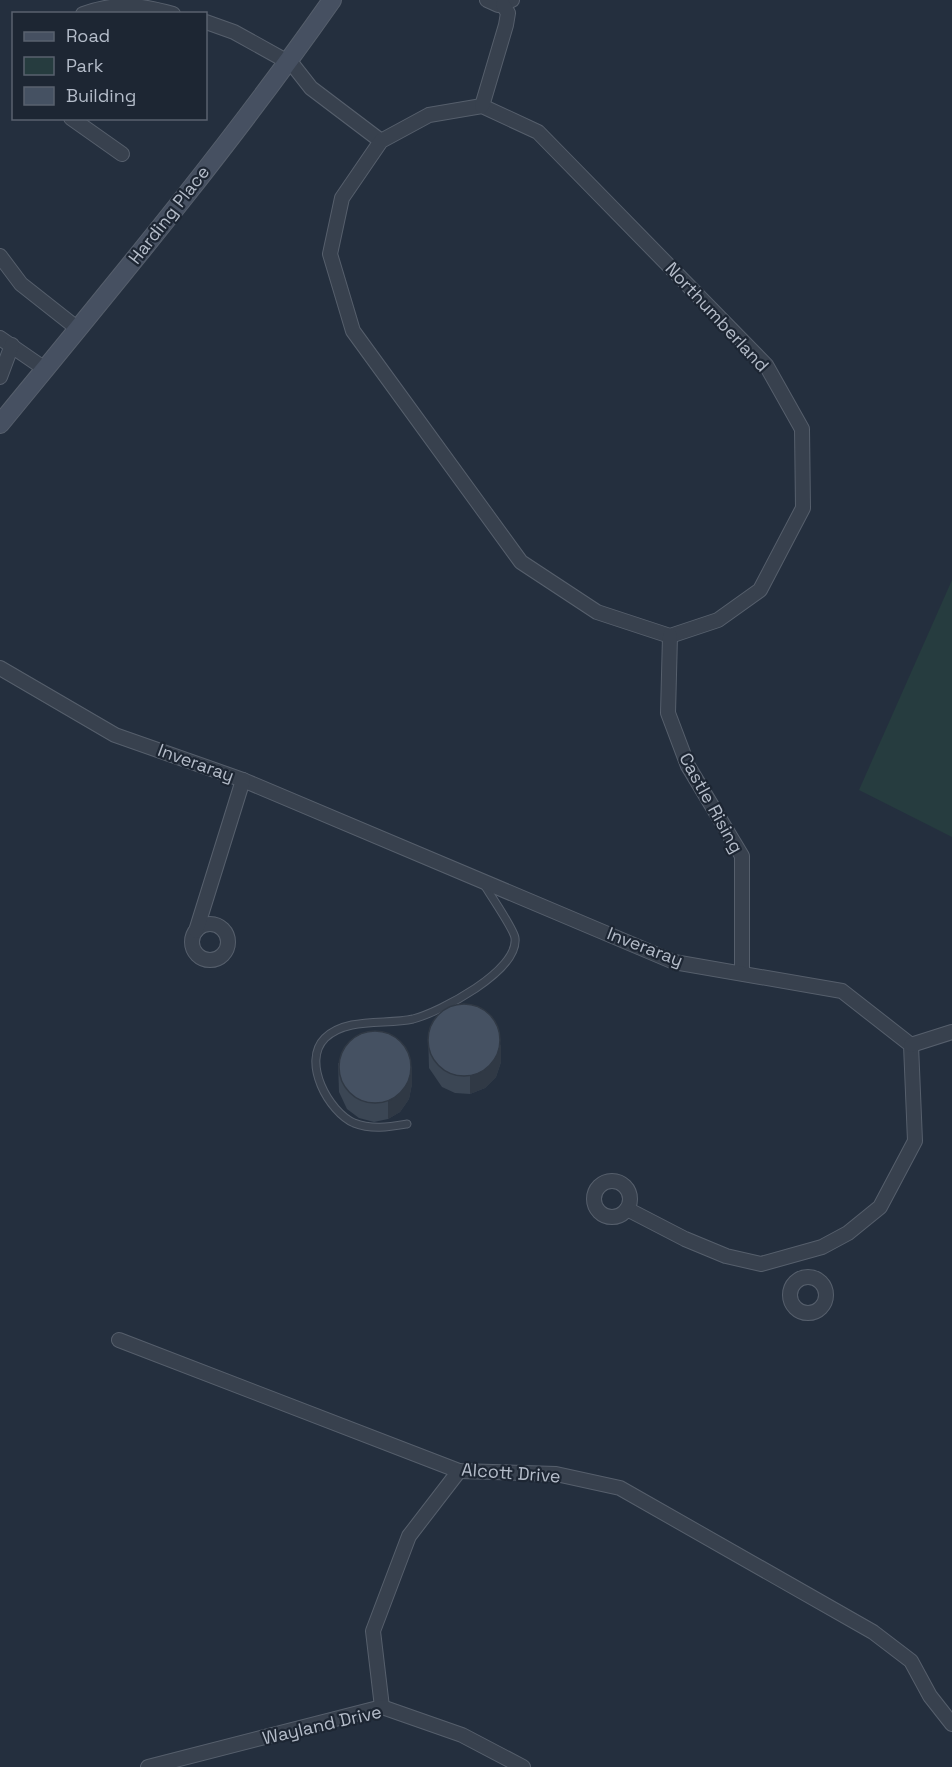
<svg xmlns="http://www.w3.org/2000/svg" width="952" height="1767" font-family="'Space Grotesk',sans-serif">
<style>
.green{fill:#263c3f}
.lines{fill:none;stroke-linecap:round;stroke-linejoin:round}
.service-casing{stroke:#565f6c;stroke-width:9}
.minor-casing{stroke:#565f6c;stroke-width:16}
.secondary-casing{stroke:#565f6c;stroke-width:20}
.service{stroke:#38414e;stroke-width:7}
.minor{stroke:#38414e;stroke-width:14}
.secondary{stroke:#465061;stroke-width:18}
.wall{fill:#3b4654}
.shaded-wall{fill:#303945}
.building{fill:#455162;stroke:#303945;stroke-width:1.5}
.labels{text-anchor:middle;stroke-width:4.5;stroke-linejoin:round;paint-order:stroke}
.street-label{font-size:18px;fill:#b4bcc9;stroke:#1d2633}
</style>
<rect width="100%" height="100%" fill="#242f3e"/>
<path class="green" d="M952,580V837L859,790Z"/>
<g class="lines">
<defs>
<path id="service" d="M407,1124C389,1127 372,1130 354,1123C329,1112 301,1062 325,1038C347,1017 386,1025 413,1019C440,1012 519,971 515,938C514,929 489,893 483,883"/>
<g id="minor">
<path d="M487,0L498,5L512,0"/>
<path d="M83,14C118,2 137,4 173,14"/>
<path d="M206,22L234,32L288,62"/>
<path d="M289,60L311,88L381,141"/>
<path d="M482,106L538,132L766,365L802,429L803,508L760,590L718,620L670,636L597,612L521,562L353,331L330,254L342,198L381,141L429,115Z"/>
<path d="M482,106L506,25L508,13L503,5"/>
<path d="M71,118L122,154"/>
<path d="M0,256L21,284L78,329"/>
<path d="M0,338L45,369"/>
<path d="M0,377L12,345"/>
<path d="M670,636L668,713L688,766L742,856V973"/>
<path d="M0,668L115,735L243,780L674,962L842,991L911,1045L915,1141L880,1207L848,1233L822,1247L761,1264L726,1256L685,1239L627,1209"/>
<circle cx="210" cy="942" r="18"/>
<path d="M196,931L243,780"/>
<path d="M911,1045L952,1032"/>
<circle cx="612" cy="1199" r="18"/>
<circle cx="808" cy="1295" r="18"/>
<path d="M119,1340L459,1471L556,1474L620,1488L873,1632L911,1661L930,1696L952,1724"/>
<path d="M382,1707L373,1631L409,1536L459,1471"/>
<path d="M148,1767L382,1707L462,1735L523,1767"/>
</g>
<path id="secondary" d="M0,424C114,285 229,147 332,0"/>
</defs>
<use href="#service" class="service-casing"/>
<use href="#minor" class="minor-casing"/>
<use href="#secondary" class="secondary-casing"/>
<use href="#service" class="service"/>
<use href="#minor" class="minor"/>
<use href="#secondary" class="secondary"/>
</g>
<g class="wall">
<path d="M428,1032L501,1062L496,1077L485,1088L470,1094L455,1093L442,1087L429,1068Z"/>
<path d="M338,1063L412,1084L409,1099L400,1112L388,1119L374,1122L359,1118L347,1109L339,1092Z"/>
</g>
<g class="shaded-wall">
<path d="M501,1044V1062L496,1077L485,1088L470,1094V1076Z"/>
<path d="M412,1066V1084L409,1099L400,1112L388,1119V1101Z"/>
</g>
<g class="building">
<circle cx="464" cy="1040" r="36"/>
<circle cx="375" cy="1067" r="36"/>
</g>
<g class="labels">
<g class="street-label">
<text transform="translate(169 215) rotate(-52)" y="6">Harding Place</text>
<text transform="translate(717 317) rotate(47)" y="6">Northumberland</text>
<text transform="translate(196 763) rotate(20)" y="6">Inveraray</text>
<text transform="translate(711 803) rotate(61)" y="6">Castle Rising</text>
<text transform="translate(645 947) rotate(21)" y="6">Inveraray</text>
<text transform="translate(511 1473) rotate(4)" y="6">Alcott Drive</text>
<text transform="translate(322 1725) rotate(-13)" y="6">Wayland Drive</text>
</g>
</g>
<rect x="12" y="12" width="195" height="108" fill="#1d2633" stroke="#59626f" stroke-width="1.5"/>
<rect x="24" y="32" width="30" height="9" fill="#465061" stroke="#59626f" stroke-width="1.5"/>
<text x="66" y="42" font-size="18" fill="#b4bcc9">Road</text>
<rect x="24" y="57" width="30" height="18" fill="#263c3f" stroke="#59626f" stroke-width="1.5"/>
<text x="66" y="72" font-size="18" fill="#b4bcc9">Park</text>
<rect x="24" y="87" width="30" height="18" fill="#455162" stroke="#59626f" stroke-width="1.5"/>
<text x="66" y="102" font-size="18" fill="#b4bcc9">Building</text>
</svg>
